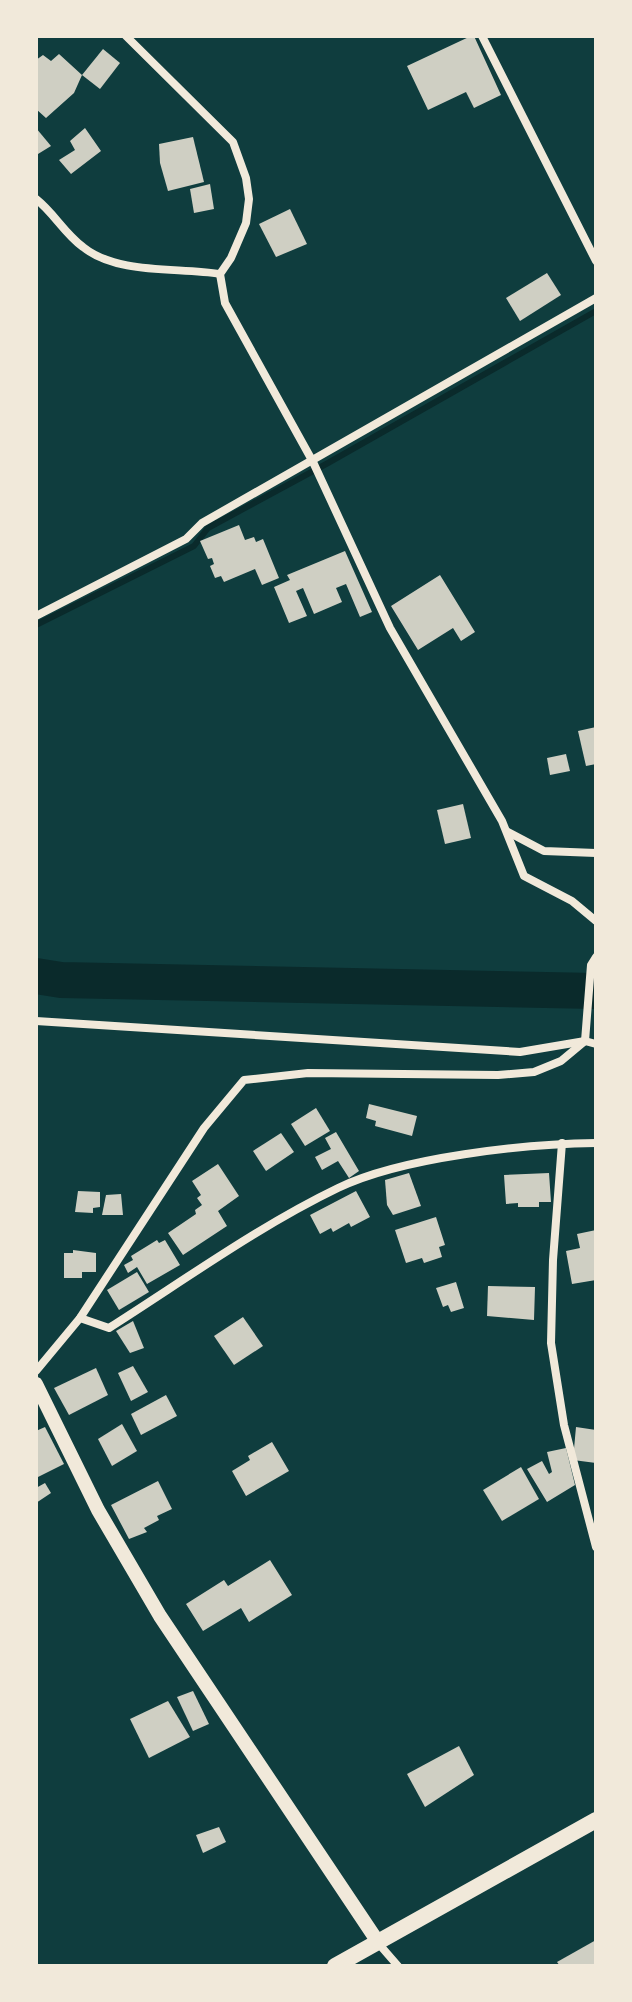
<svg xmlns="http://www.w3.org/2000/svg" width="632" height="2002" font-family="Karla,sans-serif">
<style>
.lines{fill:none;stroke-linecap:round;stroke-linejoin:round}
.stream{stroke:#0a2a2b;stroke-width:6}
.river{stroke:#0a2a2b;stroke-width:36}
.building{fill:#cfcfc3}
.minor{stroke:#f1e9da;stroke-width:8}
.tertiary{stroke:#f1e9da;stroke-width:14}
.secondary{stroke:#f1e9da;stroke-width:16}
</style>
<rect width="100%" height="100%" fill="#0f3d3e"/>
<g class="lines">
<path class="stream" d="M36,625L194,546L208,528L328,463L596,311"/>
<path class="river" d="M36,976L61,980L596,991"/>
</g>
<g class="building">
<path d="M471,36H474L501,95L474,108L466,92L428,110L407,66Z"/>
<path d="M103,49L120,63L100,89L82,75Z"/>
<path d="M59,54L82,75L74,93L46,118L36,109V60L43,55L51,61Z"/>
<path d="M36,128L51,146L38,154L36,152Z"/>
<path d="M85,128L101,151L71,174L59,160L75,150L70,141Z"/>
<path d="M193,137L204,182L168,191L160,163L159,144Z"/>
<path d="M210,184L214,209L194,213L190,189Z"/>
<path d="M290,209L307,244L276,257L259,224Z"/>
<path d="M547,273L561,295L520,321L506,298Z"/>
<path d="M239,525L245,540L254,537L256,542L263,539L279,578L262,585L255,569L224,582L221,576L215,578L210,566L214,564L212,558L208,559L200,541Z"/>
<path d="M345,551L372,612L360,617L346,584L336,588L342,602L314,614L303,588L296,591L307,616L289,623L274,587L290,580L287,575Z"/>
<path d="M440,575L475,632L461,641L453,628L418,650L391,606Z"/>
<path d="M596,727V764L586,766L578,731Z"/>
<path d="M566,754L570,771L550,775L547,758Z"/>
<path d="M463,804L471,838L445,844L437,810Z"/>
<path d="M369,1104L417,1116L412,1136L375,1126L376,1121L366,1118Z"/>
<path d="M316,1108L330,1131L305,1146L291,1124Z"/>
<path d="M336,1132L359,1171L349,1178L338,1161L322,1170L315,1157L331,1149L325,1138Z"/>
<path d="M281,1133L294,1152L266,1171L253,1151Z"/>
<path d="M218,1164L239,1196L218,1211L227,1226L183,1255L168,1233L196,1214L195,1210L202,1205L197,1198L201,1195L192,1181Z"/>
<path d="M409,1173L421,1206L393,1215L387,1205L385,1180Z"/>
<path d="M549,1173L551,1202H539V1207H518V1203L506,1204L504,1175Z"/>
<path d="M78,1191L100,1192V1207L93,1208V1213L75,1212Z"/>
<path d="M356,1191L370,1217L351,1227L349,1223L333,1232L331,1228L320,1234L310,1215Z"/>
<path d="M121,1194L123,1215H102L106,1195Z"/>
<path d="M436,1217L445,1245L439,1247L442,1257L424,1263L422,1258L406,1263L395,1230Z"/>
<path d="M596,1230V1280L572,1284L566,1251L580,1248L577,1234Z"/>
<path d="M157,1240L159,1243L165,1240L180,1265L147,1284L137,1267L128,1273L124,1265L133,1260L131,1256Z"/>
<path d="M73,1250L96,1253V1272H82V1278H64V1253H73Z"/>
<path d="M137,1272L149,1292L119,1310L107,1290Z"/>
<path d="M456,1282L464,1308L451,1312L448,1305L443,1307L436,1288Z"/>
<path d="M488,1286L535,1287L534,1320L487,1316Z"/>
<path d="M243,1317L263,1346L234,1365L214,1336Z"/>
<path d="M133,1321L144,1348L130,1353L116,1331Z"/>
<path d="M133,1366L148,1392L131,1401L118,1373Z"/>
<path d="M96,1368L108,1395L69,1415L54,1388Z"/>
<path d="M166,1395L177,1416L141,1435L131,1414Z"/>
<path d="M122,1424L137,1451L112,1466L98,1439Z"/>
<path d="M45,1427L64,1464L36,1478V1431Z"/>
<path d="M576,1427L596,1430V1463L573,1460Z"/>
<path d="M272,1442L289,1471L246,1496L232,1471L250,1460L248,1456Z"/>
<path d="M566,1448L575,1485L547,1502L527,1469L542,1461L549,1474L552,1472L547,1452Z"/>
<path d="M521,1467L539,1499L502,1521L483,1490Z"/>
<path d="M158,1481L172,1509L157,1516L159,1520L144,1528L147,1532L129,1539L111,1505Z"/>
<path d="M45,1483L51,1493L36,1503V1488Z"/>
<path d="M270,1560L292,1595L249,1622L241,1608L203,1631L186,1604L224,1580L228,1586Z"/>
<path d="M193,1691L209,1724L193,1731L177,1697Z"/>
<path d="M168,1701L190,1737L149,1758L130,1719Z"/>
<path d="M459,1746L474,1775L425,1807L407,1774Z"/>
<path d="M219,1827L226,1842L203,1853L196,1835Z"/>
<path d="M596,1940V1966H560L557,1962Z"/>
</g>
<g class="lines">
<g class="minor">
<path d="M126,36L233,142L246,178L249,199L246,223L231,258L220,274L225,303L313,462L390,628L502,821L524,876L572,901L596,921"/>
<path d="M482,36L596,261"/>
<path d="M36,199C54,213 64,233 83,247C118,275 178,267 220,274"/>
<path d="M36,616L186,539L202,523L596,298"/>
<path d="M508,832L544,851L596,853"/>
<path d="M36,1021L520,1052L585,1041L596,1044"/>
<path d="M562,1143L553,1260L551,1343L564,1425L596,1547"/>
<path d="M80,1318L109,1328C183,1281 259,1226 338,1188C402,1157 525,1144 596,1143"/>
<path d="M36,1371L80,1318L204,1128L244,1080L308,1073L498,1075L534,1072L561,1061L585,1041L591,965L596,957"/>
<path d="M378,1943L398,1966"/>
</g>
<path class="tertiary" d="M36,1384L98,1510L160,1616L378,1942"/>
<path class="secondary" d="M335,1966L596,1820"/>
</g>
<rect width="632" height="2002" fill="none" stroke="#f1e9da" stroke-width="76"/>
</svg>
